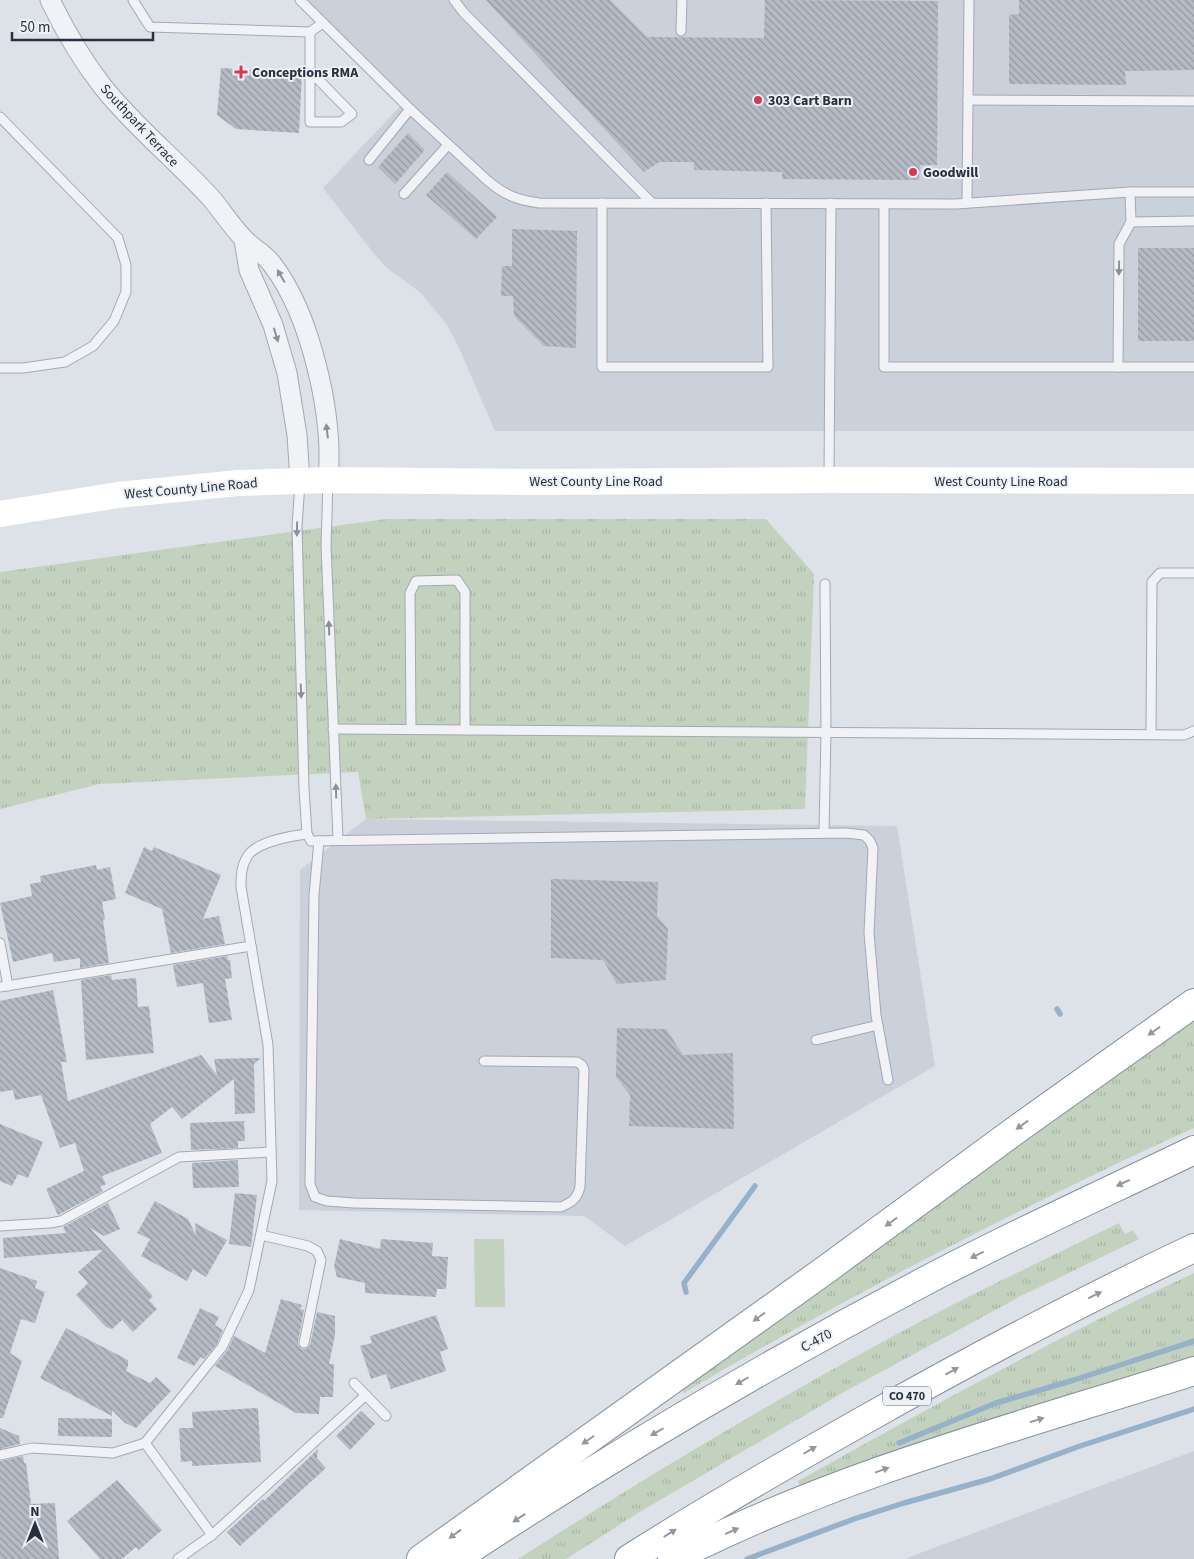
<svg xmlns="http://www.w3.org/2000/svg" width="1194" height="1559" font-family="'Source Sans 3',sans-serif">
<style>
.built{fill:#cbd1da}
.grass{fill:url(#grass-tufts)}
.park{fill:#c3d2be}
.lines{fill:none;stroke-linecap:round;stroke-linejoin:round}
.stream{stroke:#96b1ca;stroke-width:5.5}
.building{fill:url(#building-back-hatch)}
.lane-casing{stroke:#a2a9b2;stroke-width:11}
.street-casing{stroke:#a2a9b2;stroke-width:21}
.highway-casing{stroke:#848f9f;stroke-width:30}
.lane{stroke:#f0f2f6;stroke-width:9}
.street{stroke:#f0f2f6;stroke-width:19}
.secondary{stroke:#fff;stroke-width:26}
.highway{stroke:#fff;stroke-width:28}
.oneway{fill:#8b919a}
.oneway2{fill:#92989f}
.poi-dot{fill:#d53a55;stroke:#edf1f6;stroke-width:2}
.labels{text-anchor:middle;stroke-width:4;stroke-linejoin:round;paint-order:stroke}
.shield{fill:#edf1f6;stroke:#626a76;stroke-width:1}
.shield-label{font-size:12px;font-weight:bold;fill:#26303f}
.poi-label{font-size:14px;font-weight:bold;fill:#26303f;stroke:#edf1f6;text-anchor:start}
.street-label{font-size:14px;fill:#26303f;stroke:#edf1f6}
</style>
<defs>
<pattern id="grass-tufts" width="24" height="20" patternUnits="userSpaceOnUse" patternTransform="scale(1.25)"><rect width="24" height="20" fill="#c3d2be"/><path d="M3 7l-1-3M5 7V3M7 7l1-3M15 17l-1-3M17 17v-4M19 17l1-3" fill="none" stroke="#a7b5a4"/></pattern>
<pattern id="building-back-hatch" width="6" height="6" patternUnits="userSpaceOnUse" patternTransform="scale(1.25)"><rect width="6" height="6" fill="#b4bbc5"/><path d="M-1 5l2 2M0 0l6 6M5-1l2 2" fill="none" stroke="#9298a1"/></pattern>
</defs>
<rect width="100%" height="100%" fill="#dde2e8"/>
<g class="built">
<path d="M300,0H1194V431H495L459,348L447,325L421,293L387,268L375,255L323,188L403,103Z"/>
<path d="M366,819L897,826L935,1066L625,1246L584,1216L299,1210L300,870Z"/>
<path d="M1194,1451V1559H904Z"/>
</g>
<g class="grass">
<path d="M386,519H766L814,574L805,809L366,819L358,772L99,784L0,809V572Z"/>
<path d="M1194,1020V1128C1140,1152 1087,1178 1034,1204C915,1263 798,1325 684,1393L681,1388Z"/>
<path d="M1119,1223L1125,1234L1133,1230L1139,1239L1021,1296L844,1392L638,1513L566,1559H518C642,1479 769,1403 899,1333C971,1294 1046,1259 1119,1223Z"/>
<path d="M1194,1273V1358L935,1438L800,1487L798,1481C928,1408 1059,1336 1194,1273Z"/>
</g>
<path class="park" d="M474,1239H504L505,1307H475Z"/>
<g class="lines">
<g class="stream">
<path d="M1057,1009L1060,1014"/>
<path d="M686,1292L684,1283L755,1186"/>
<path d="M899,1443L996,1403L1074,1380L1194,1341"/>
<path d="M747,1559L854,1519L904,1503L990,1479L1080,1446L1194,1409"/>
</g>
</g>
<g class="building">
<path d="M486,0H610L647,37L764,38L765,0L938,1L937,165H920L919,180L782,179V172L694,170V162H659L644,172Z"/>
<path d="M1019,0H1194V70L1125,71L1126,85L1009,84V15L1019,14Z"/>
<path d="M221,68L302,72L299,133L236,129L217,115Z"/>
<path d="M408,133L425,150L395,184L378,167Z"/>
<path d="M447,172L497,217L476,239L426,195Z"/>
<path d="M512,229L577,231L576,348L544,346L514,316L513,296H501L502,266H512Z"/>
<rect x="1138" y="248" width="56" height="93"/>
<path d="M144,847L152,851L154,847L221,875L203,919L219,916L225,944L171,953L162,909L125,893Z"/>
<path d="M96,865L97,870L110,867L116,899L102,902L105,919L103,920L109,963L80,968V958L54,962L52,953L13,962L0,903L32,896L30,884L41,882L40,876Z"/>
<path d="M551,879L658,882L657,916L668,929L666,980L617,984L603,960L551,958Z"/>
<path d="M227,956L228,960H230L232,978L225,979L232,1020L209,1023L203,983L177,987L173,965Z"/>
<path d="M111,975L112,980L136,978L138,1007L149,1006L154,1053L86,1060L81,980Z"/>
<path d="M53,990L67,1062H61L68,1101L201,1055L217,1075L214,1059L261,1058L254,1064L255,1113L235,1114L234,1079L182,1119L172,1107L150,1124L162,1153L102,1176L106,1184L100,1187L103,1191L58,1215L46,1189L84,1171L75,1143L60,1148L41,1095L15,1100L13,1090L0,1092V1001Z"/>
<path d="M617,1028L666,1029L683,1055L733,1053L734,1129L629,1126L630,1095L616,1077Z"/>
<path d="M244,1121L245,1141H238V1148L191,1150L190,1123Z"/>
<path d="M0,1124L43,1142L28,1178L18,1174L12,1186L0,1181Z"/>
<path d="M238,1160L239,1187L193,1188L192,1163Z"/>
<path d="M235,1193L257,1195L251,1247L229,1244Z"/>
<path d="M155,1201L188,1219L196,1235L195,1223L227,1240L206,1277L193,1269L187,1281L141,1256L150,1239L137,1233Z"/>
<path d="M108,1203L120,1229L104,1236L90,1228L153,1296L149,1300L157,1309L133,1332L122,1320L112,1329L106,1327L76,1295L88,1283L78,1272L103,1250L4,1258L3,1238L66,1233L63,1227Z"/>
<path d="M340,1239L380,1249L381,1239L433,1243L432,1256L448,1257L446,1289H437L436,1297L365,1293V1283L337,1277L334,1266Z"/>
<path d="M0,1268L37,1281L35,1288L45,1292L35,1323L21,1319L10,1353L22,1361L3,1418H0Z"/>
<path d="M281,1299L302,1305L300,1309L304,1310L298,1342V1345L302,1349H306L310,1345L317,1312L335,1316V1335L329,1364H334L333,1397H320L319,1414L296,1413L215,1366L227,1351L234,1336L265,1353Z"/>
<path d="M200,1308L219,1317L215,1325L223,1330L217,1344L204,1359L201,1357L194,1366L177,1358Z"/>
<path d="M436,1315L448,1349L440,1352L446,1371L391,1389L386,1374L371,1379L360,1346L372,1343L370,1336Z"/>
<path d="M66,1328L128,1360V1366L126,1371L150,1383L156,1377L171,1391L136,1428L125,1423L112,1410V1416L40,1378Z"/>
<path d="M258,1408L261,1462L192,1466V1461L181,1462L179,1428H193L192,1412Z"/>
<path d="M361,1411L375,1424L350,1450L336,1436Z"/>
<path d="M58,1418L112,1419V1437L58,1436Z"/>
<path d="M0,1428L19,1436L20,1444L0,1449Z"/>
<path d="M318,1449L317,1458L326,1468L240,1546L227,1532L263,1499L264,1501Z"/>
<path d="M23,1456L24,1463H26L31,1504L55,1503L59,1559H0V1461Z"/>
<path d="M117,1480L162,1530L139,1550L136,1547L122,1559H100L67,1521Z"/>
</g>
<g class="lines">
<defs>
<g id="lane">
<path d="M133,0L150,27L310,32L323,23"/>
<path d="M300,0L410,109L488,181C505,195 517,200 539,203L956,204L1130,192H1194"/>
<path d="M454,0L464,13L652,203"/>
<path d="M681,31L682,0"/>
<path d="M310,71L352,114L341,122H310V32"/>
<path d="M968,100L1194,101"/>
<path d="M0,117L118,238L126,265V292L114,321L93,346L65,362L23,368H0"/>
<path d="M369,160L410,109"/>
<path d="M1130,192L1131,222L1194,221"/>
<path d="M404,194L448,145"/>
<path d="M602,203V367H768L766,203"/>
<path d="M967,203L969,0"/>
<path d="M884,204V367H1194"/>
<path d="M1118,367L1119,244L1131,222"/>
<path d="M829,478L831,203"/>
<path d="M328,482L326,545L338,839"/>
<path d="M300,483L297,526L304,789L307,834L311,841L846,833L864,835L870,841L873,848L869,933L876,1015L888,1080"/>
<path d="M333,729L1184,735L1194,731"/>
<path d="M411,729L410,593L416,581L457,580L465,592V730"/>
<path d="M1151,734L1152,582L1160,573H1194"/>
<path d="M824,833L826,732L825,584"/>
<path d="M319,841L314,895L310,1184L315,1197L327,1201L354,1203L561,1207C572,1202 577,1199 580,1187L584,1070L582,1065L577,1062L484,1061"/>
<path d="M0,943L8,986"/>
<path d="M0,987L251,946"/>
<path d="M816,1040L878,1025"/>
<path d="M0,1226L50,1223L61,1221L179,1157L271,1152"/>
<path d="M261,1235L308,1246L317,1251L321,1260L304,1343"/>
<path d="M354,1383L386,1416"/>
<path d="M145,1443L212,1535"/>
<path d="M0,1455L32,1448L113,1453L145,1443L222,1347L249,1290L272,1181L268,1045L241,887C241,877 241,867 247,857C255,842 291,836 307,834"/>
<path d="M178,1559L212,1535L366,1395"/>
</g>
<g id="street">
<path d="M50,0C65,31 82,60 103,87C135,127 176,160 211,198C222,211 232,227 244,239C252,248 265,254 272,264C311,315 334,416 328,480"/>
<path d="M244,240L249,270L273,325L287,373L297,435L300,480"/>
</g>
<g id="highway">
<path d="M421,1559L828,1268L1020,1127L1194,1003"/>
<path d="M455,1559C608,1458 765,1365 927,1280C1014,1234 1105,1193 1194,1150"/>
<path d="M629,1559C706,1510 786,1464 866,1419C974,1358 1082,1301 1194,1248"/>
<path d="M672,1559C837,1474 1018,1427 1194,1371"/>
</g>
</defs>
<use href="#lane" class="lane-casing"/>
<use href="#street" class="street-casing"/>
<use href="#highway" class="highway-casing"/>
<use href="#lane" class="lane"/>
<use href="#street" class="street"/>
<path class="secondary" d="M0,514L118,495L238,483L328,480L539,482L829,480L1194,481"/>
<use href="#highway" class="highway"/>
</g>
<defs><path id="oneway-solid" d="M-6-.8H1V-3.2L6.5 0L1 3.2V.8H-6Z" transform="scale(1.25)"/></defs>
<g class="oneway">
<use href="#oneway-solid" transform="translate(1119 268) rotate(91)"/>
<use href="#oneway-solid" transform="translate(281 276) rotate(-120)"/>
<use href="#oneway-solid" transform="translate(276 335) rotate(73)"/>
<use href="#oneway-solid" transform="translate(327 431) rotate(-97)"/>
<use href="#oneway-solid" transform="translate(297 529) rotate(91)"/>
<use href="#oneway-solid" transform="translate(329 628) rotate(-92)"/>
<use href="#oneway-solid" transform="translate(301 691) rotate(88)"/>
<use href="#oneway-solid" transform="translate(336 791) rotate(-92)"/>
</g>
<g class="oneway2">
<use href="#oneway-solid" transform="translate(1154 1031) rotate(145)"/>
<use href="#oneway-solid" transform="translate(1022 1125) rotate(144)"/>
<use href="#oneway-solid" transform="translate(1123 1183) rotate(155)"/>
<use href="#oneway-solid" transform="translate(891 1222) rotate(144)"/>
<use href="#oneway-solid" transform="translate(977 1255) rotate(154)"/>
<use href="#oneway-solid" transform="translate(1095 1295) rotate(-26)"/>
<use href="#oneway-solid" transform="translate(759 1317) rotate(144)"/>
<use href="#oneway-solid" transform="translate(952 1371) rotate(-29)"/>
<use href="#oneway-solid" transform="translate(742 1381) rotate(150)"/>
<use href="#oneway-solid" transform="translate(1037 1420) rotate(-17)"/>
<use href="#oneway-solid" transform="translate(657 1432) rotate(150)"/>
<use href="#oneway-solid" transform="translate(588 1440) rotate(145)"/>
<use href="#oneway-solid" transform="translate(810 1450) rotate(-30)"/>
<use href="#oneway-solid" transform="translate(882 1470) rotate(-20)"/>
<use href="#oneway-solid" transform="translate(519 1518) rotate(147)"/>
<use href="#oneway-solid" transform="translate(732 1531) rotate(-24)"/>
<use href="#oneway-solid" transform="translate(670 1533) rotate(-32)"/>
<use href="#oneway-solid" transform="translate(455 1534) rotate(144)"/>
</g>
<g class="poi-dot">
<path d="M238.5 64.5h5v5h5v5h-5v5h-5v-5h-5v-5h5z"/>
<circle cx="758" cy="100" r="5"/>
<circle cx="913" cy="172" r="5"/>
</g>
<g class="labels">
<rect class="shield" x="883" y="1386.5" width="48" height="19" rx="4"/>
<g class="shield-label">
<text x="907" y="1400">CO 470</text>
</g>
<g class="poi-label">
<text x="252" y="77">Conceptions RMA</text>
<text x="768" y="105">303 Cart Barn</text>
<text x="923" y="177">Goodwill</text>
</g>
<g class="street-label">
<text transform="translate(140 125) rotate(47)" y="5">Southpark Terrace</text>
<text x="596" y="486">West County Line Road</text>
<text x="1001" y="486">West County Line Road</text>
<text transform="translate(191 488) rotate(-5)" y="5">West County Line Road</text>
<text transform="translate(816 1340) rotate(-29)" y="5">C-470</text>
</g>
</g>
<g transform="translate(35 1524)" stroke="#edf1f6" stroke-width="4" paint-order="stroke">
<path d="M0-4L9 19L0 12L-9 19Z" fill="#26303f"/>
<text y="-8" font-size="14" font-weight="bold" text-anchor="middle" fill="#26303f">N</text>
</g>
<path d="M12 32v8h141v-8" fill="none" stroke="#26303f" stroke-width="2.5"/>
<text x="20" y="32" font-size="15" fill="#26303f" stroke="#edf1f6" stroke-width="4" paint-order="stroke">50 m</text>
</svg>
